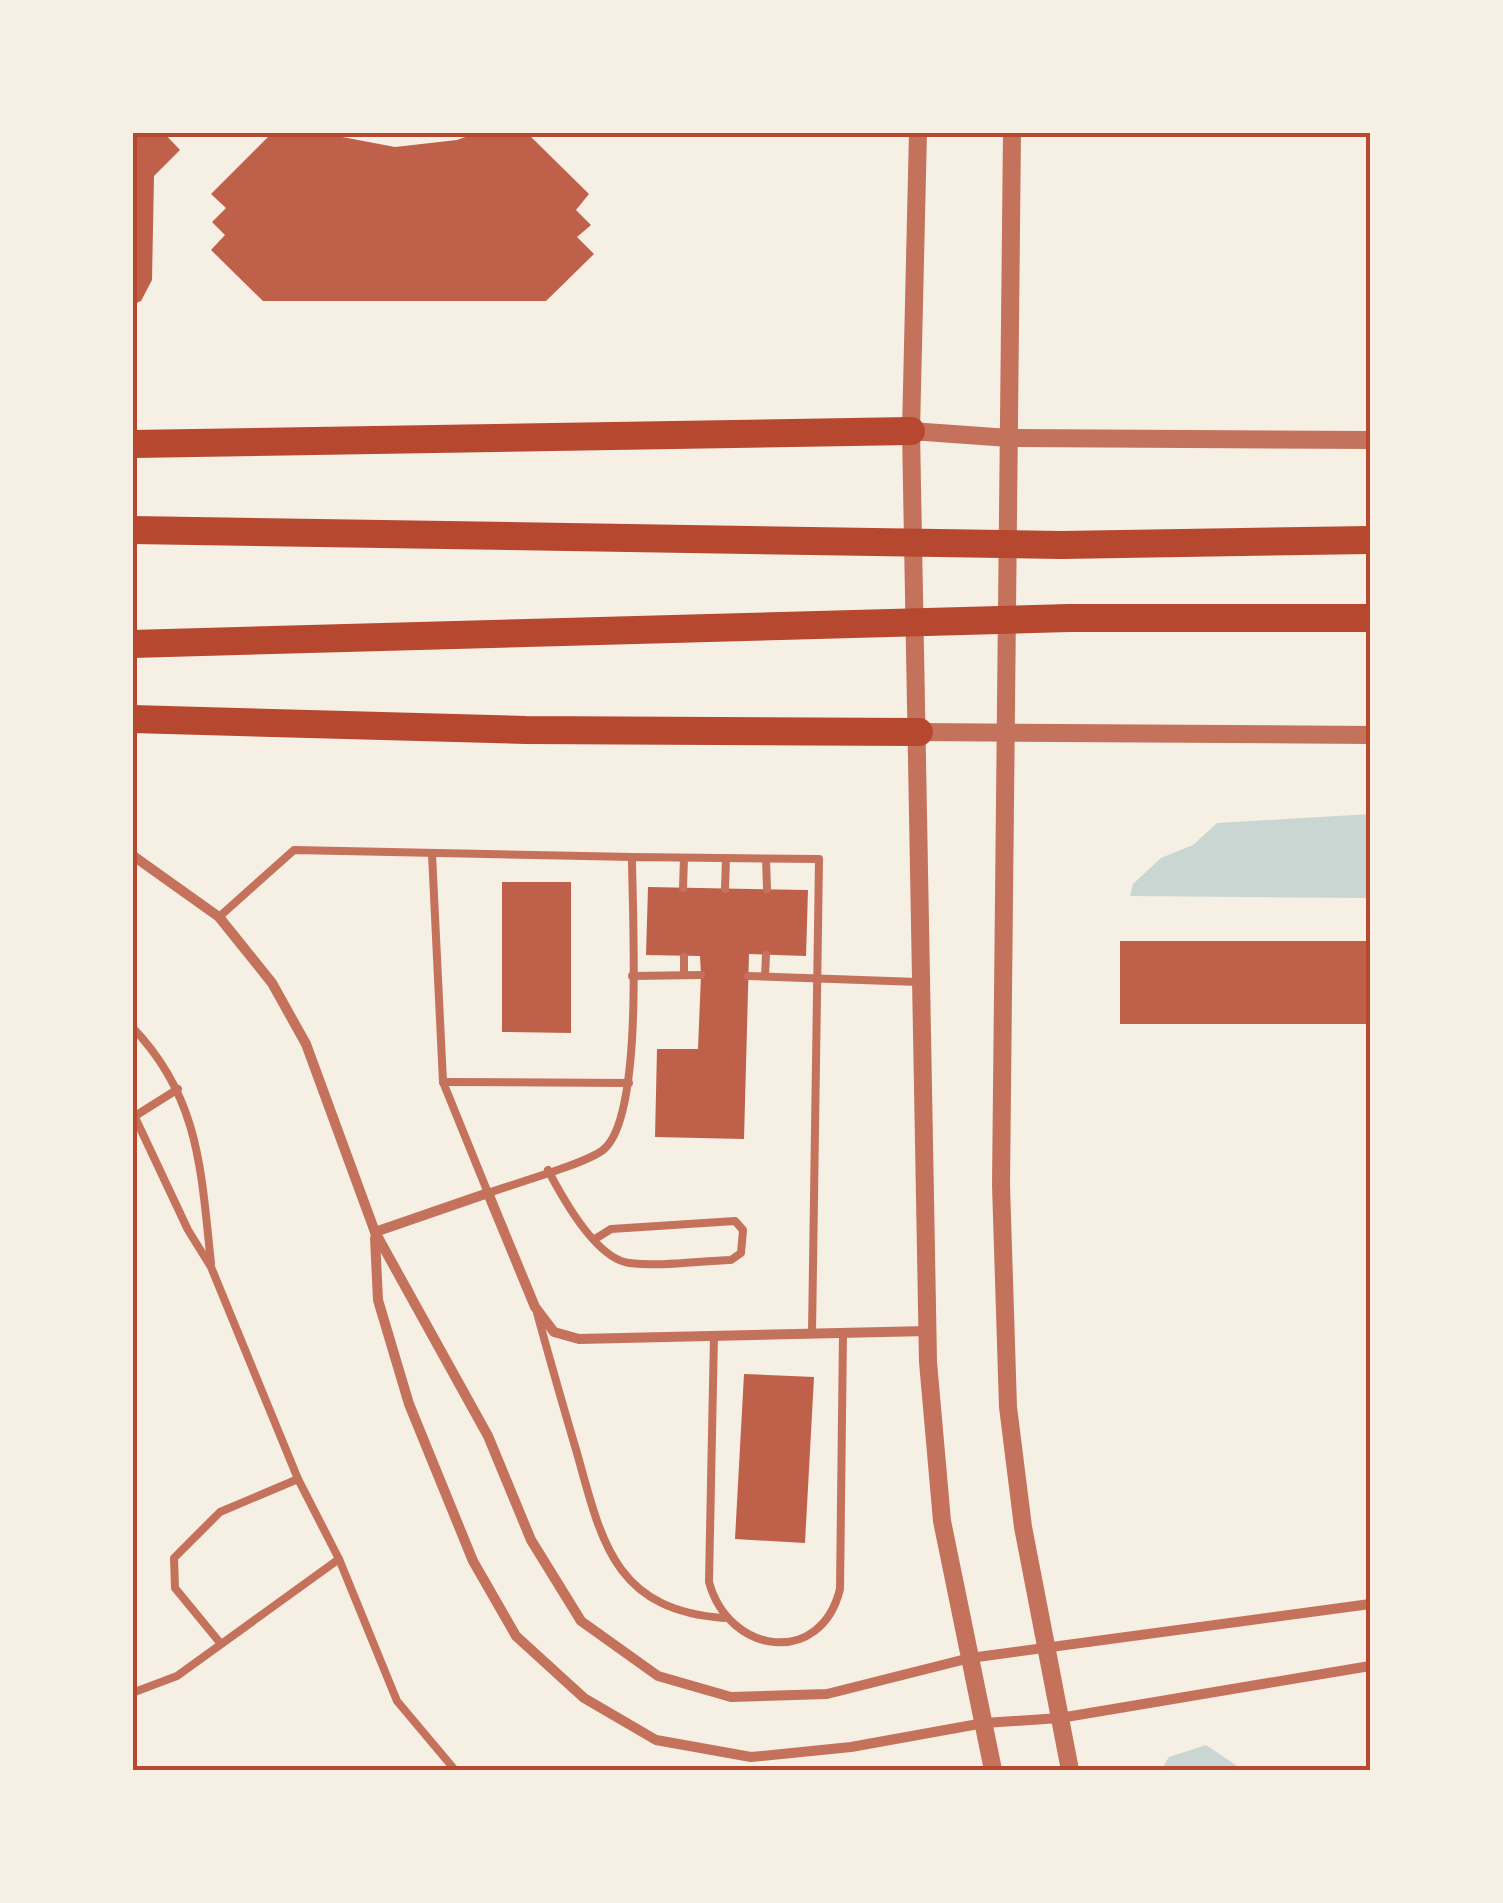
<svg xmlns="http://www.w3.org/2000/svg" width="1503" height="1903" font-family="Karla,sans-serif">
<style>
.water{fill:#c9d6d2}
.building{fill:#bf614a}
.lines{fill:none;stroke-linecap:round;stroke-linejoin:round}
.service{stroke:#c5725c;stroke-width:8}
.minor{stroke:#c5725c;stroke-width:10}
.tertiary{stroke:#c5725c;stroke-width:18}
.motorway{stroke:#b5482f;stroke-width:28}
.neatline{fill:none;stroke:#b5482f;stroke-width:4}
</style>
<rect width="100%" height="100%" fill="#f6efe4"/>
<g class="water">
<path d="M1370,814V898L1130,896L1133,884L1161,858L1193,845L1217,823Z"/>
<path d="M1206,1745L1243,1770H1161L1169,1757Z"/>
</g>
<g class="building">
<path d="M132,132H163L180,150L154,176L152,280L141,301L132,305Z"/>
<path d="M273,132H316L395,147L457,140L479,132H526L589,194L576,210L591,225L577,237L594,254L546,301H263L211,250L225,235L212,222L226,208L211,194Z"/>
<path d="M502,882H571V1033L502,1032Z"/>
<path d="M648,887L808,890L806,956L749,954L744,1139L655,1137L657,1049H698L701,975L700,956L646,955Z"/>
<rect x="1120" y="941" width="250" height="83"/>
<path d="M744,1374L814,1377L805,1543L735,1539Z"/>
</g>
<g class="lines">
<g class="service">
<path d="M432,854L443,1082L488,1193C513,1184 585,1164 603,1150C645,1117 632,914 632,857L819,859L812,1333"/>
<path d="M766,859L767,889"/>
<path d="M683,888L684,858"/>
<path d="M725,889L726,859"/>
<path d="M219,917L294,850L632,857"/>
<path d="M684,957V975"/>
<path d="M632,976L701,975"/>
<path d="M748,976L918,982"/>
<path d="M765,976L766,955"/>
<path d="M132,1027C200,1097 201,1172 211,1263"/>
<path d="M443,1082L629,1083"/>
<path d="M132,1111L188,1230L211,1267L298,1479L339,1559L397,1701L455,1770"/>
<path d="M135,1116L178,1089"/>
<path d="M548,1170C562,1197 595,1258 629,1263C661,1267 698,1261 731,1260L741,1253L743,1230L735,1221L611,1229L595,1239"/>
<path d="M537,1313C550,1360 563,1406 577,1453C602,1543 615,1610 724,1618"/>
<path d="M714,1335L709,1582C729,1655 821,1667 840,1589L843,1333"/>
<path d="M221,1644L175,1588L174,1558L220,1512L298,1479"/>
<path d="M132,1693L177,1676L339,1559"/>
</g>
<g class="minor">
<path d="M132,855L219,917L272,983L306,1044L375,1232L488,1436L531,1540L581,1621L658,1676L731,1697L827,1694L970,1658L1370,1604"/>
<path d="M375,1232L488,1193L535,1307L554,1332L579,1339L928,1331"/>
<path d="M375,1238L378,1300L409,1404L473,1561L516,1636L584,1698L656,1740L751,1757L851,1747L984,1723L1060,1718L1370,1666"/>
</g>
<g class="tertiary">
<path d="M918,132L911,431L928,1362L942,1521L993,1770"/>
<path d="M1012,132L1001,1185L1008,1407L1023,1527L1070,1770"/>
<path d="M911,431L1009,438L1370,440"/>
<path d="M919,732L1370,735"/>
</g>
<g class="motorway">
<path d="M132,444L911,431"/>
<path d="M132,530L1061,545L1370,540"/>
<path d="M132,644L1069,618H1370"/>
<path d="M132,719L526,730L919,732"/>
</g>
</g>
<rect width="1503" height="1903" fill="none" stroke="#f6efe4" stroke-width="270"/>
<rect x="135" y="135" width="1233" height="1633" class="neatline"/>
</svg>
